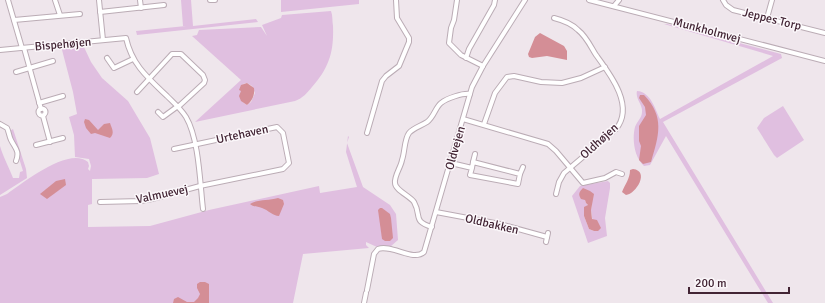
<svg xmlns="http://www.w3.org/2000/svg" width="825" height="303" font-family="Signika,sans-serif">
<style>
.green{fill:#e0bfe0;fill-rule:evenodd}
.water{fill:#d48e96}
.lines{fill:none;stroke-linecap:round;stroke-linejoin:round}
.minor-casing{stroke:#bbacb5;stroke-width:6}
.minor{stroke:#fff;stroke-width:4}
.labels{text-anchor:middle;stroke-width:3;stroke-linejoin:round;paint-order:stroke}
.street-label{font-size:12px;fill:#422434;stroke:#fbf7fa}
</style>
<rect width="100%" height="100%" fill="#efe6ec"/>
<g class="green">
<path d="M181,0H191L193,26L256,19L258,22L137,35L136,31L186,26H183Z"/>
<path d="M281,0H359V4L281,12Z"/>
<path d="M331,11C333,16 332,21 333,26C334,52 329,68 312,87C307,93 303,98 295,101L195,122L241,80L192,36L197,35L199,30L261,27L267,36L262,25L281,18L282,15ZM247,83L252,86L255,93L251,102L247,105C236,98 241,95 243,84Z"/>
<path d="M664,24H667L781,54L782,58L663,122L773,303H768L666,136L650,165L644,166C634,157 632,139 635,127C637,121 642,118 642,112C643,105 635,99 637,91C651,92 655,109 660,119L773,56Z"/>
<path d="M83,45L91,62L102,78L128,101L150,138L159,174L147,178L92,179V204L88,205V227L150,226L209,210L319,186L320,193L357,187L346,152L348,136L349,137L347,143L363,187L390,205L396,214L398,240L390,247L383,246L377,247L366,242V245L369,248L303,254L293,303H0V197L7,194C23,183 69,146 88,162L89,166L88,169L90,171L91,166L89,159L75,157L74,135L69,117L77,114L73,92L61,46Z"/>
<path d="M783,106L804,140L777,158L774,155L757,128L764,118Z"/>
<path d="M13,129L26,169L27,178L0,195V146C3,157 9,167 13,178H19L20,172L23,171L15,145L10,131Z"/>
<path d="M608,181L610,183V188L605,218L607,236L588,243L572,196L580,186ZM585,200H592L591,210L594,231L589,229L584,216L588,205L586,203Z"/>
</g>
<g class="water">
<path d="M540,33L564,46L567,51V60L547,56L532,58L529,57L528,54L535,37Z"/>
<path d="M247,83L254,88C255,95 252,101 247,105L241,101L239,96L241,91L239,90L241,85Z"/>
<path d="M640,95H644C665,117 659,135 651,162L643,164L639,160L641,146L639,141V126L646,115L645,107L639,98Z"/>
<path d="M85,119L89,120L98,130L104,124L110,123C112,129 115,133 110,138L95,133L91,134L86,128L84,122Z"/>
<path d="M633,169C650,171 636,194 626,195L622,192C625,184 630,179 630,170Z"/>
<path d="M65,179L66,185L47,199L40,194L56,181Z"/>
<path d="M583,188L590,191L594,194L591,210L592,219L597,220L601,228L598,231H594L589,229L584,216V207L588,205L586,203L585,200L581,199C578,194 579,192 583,188Z"/>
<path d="M278,198L283,200L284,204L279,216C273,216 268,210 262,208C257,206 253,207 250,204C258,199 268,201 278,198Z"/>
<path d="M380,208H382L390,214L391,218L393,238L390,241H385L382,239L378,210Z"/>
<path d="M200,282H205L209,284V303H173L174,299L178,297L187,302H194L198,298L200,294L197,288V284Z"/>
</g>
<g class="lines">
<defs>
<g id="minor">
<path d="M8,0L22,48"/>
<path d="M55,0L60,15"/>
<path d="M99,0L103,40"/>
<path d="M140,0L141,8"/>
<path d="M210,0H215"/>
<path d="M457,0L454,20L451,28L449,43L461,55L483,66"/>
<path d="M589,0L825,61"/>
<path d="M723,0L726,5L733,10L825,33"/>
<path d="M614,6L619,0"/>
<path d="M100,12L164,5"/>
<path d="M554,18C562,20 572,24 578,30C586,36 591,47 596,55C610,74 635,106 616,129L564,173L559,182L556,194"/>
<path d="M767,18L772,0"/>
<path d="M14,20L80,14"/>
<path d="M24,48L41,109"/>
<path d="M0,50L126,38C132,65 148,78 167,96C174,103 181,109 186,117C199,139 200,183 203,209"/>
<path d="M107,58L114,68L133,59"/>
<path d="M466,58L469,49L494,5L495,0"/>
<path d="M16,72L53,61"/>
<path d="M137,92L172,54H181L203,75L205,80L204,83L178,107"/>
<path d="M39,103L63,96"/>
<circle cx="42" cy="112" r="3.5"/>
<path d="M158,112L163,117L178,106"/>
<path d="M43,116L50,142"/>
<path d="M463,119L548,144L556,151L583,183L605,178L616,172L622,174"/>
<path d="M0,124L7,128C9,132 9,136 11,140C15,148 20,151 16,161"/>
<path d="M484,124L495,93L507,77L514,76L541,82L562,83L581,78L605,67"/>
<path d="M367,133L382,81L386,76L399,66L409,42V38L397,18L396,0"/>
<path d="M36,145L63,138"/>
<path d="M473,162L475,154"/>
<path d="M451,163L472,168L470,175L518,184L520,174L473,162L472,168"/>
<path d="M520,174L523,167"/>
<path d="M100,202L141,201L152,199L200,186L283,169L289,163L283,133L277,127L174,149"/>
<path d="M436,212L500,224L547,237"/>
<path d="M432,227C412,221 422,216 414,202C410,196 395,190 395,183C394,176 401,167 402,160C405,152 404,140 409,133C413,128 421,126 427,122C434,117 435,108 441,103C447,98 463,93 470,94"/>
<path d="M546,242L548,233"/>
<path d="M367,290L374,254L378,249C392,244 413,262 424,252L472,87L483,66L525,0"/>
<path d="M364,303L366,293"/>
</g>
</defs>
<use href="#minor" class="minor-casing"/>
<use href="#minor" class="minor"/>
</g>
<g class="labels">
<g class="street-label">
<text transform="translate(772 19) rotate(14)" y="4">Jeppes Torp</text>
<text transform="translate(707 30) rotate(15)" y="4">Munkholmvej</text>
<text transform="translate(63 44) rotate(-5)" y="4">Bispehøjen</text>
<text transform="translate(242 134) rotate(-12)" y="4">Urtehaven</text>
<text transform="translate(599 141) rotate(-42)" y="4">Oldhøjen</text>
<text transform="translate(455 148) rotate(-74)" y="4">Oldvejen</text>
<text transform="translate(162 194) rotate(-12)" y="4">Valmuevej</text>
<text transform="translate(492 224) rotate(13)" y="4">Oldbakken</text>
</g>
</g>
<path d="M689 287v6h100v-6" fill="none" stroke="#422434" stroke-width="2"/>
<text x="695" y="287" font-size="12" fill="#422434" stroke="#fbf7fa" stroke-width="3" paint-order="stroke">200 m</text>
</svg>
